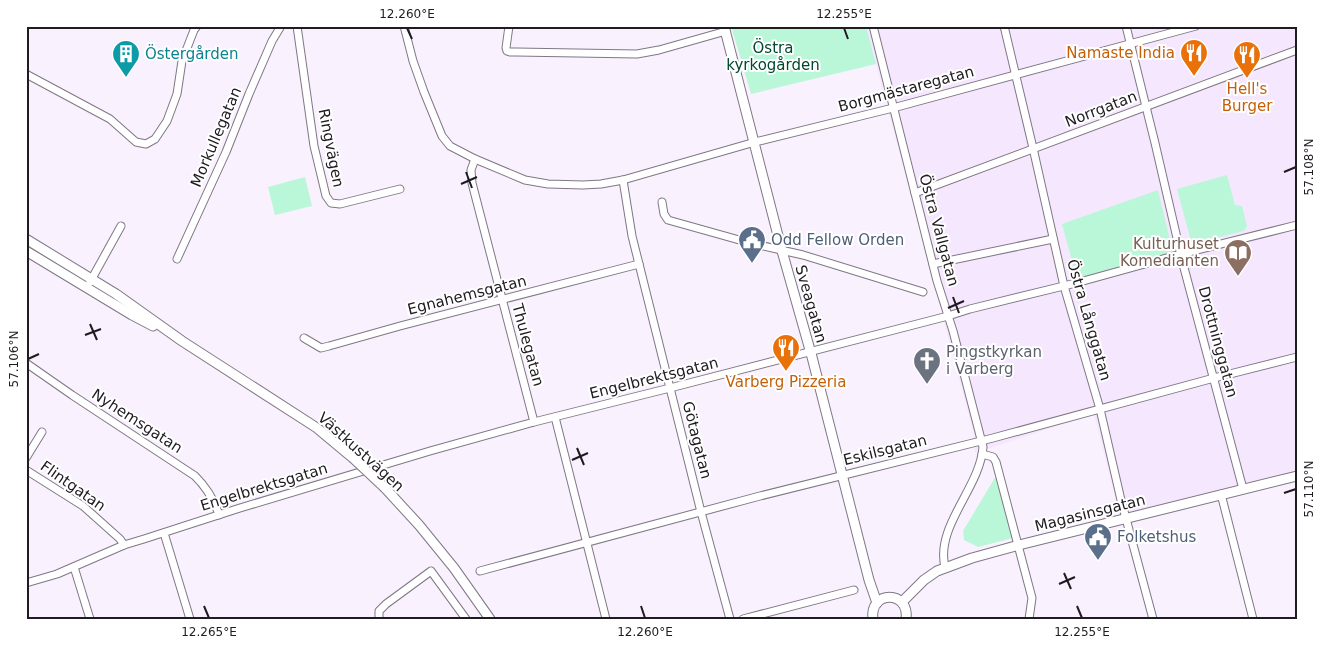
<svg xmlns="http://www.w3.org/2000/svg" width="1323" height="645" font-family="'DejaVu Sans',sans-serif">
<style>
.built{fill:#f5e7fd}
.green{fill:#baf7d9}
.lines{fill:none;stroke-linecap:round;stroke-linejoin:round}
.minor-casing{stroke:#807785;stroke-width:9}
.tertiary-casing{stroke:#807785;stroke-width:11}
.minor{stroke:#fff;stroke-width:7}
.tertiary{stroke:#fff;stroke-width:9}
.tertiary-bridge-casing{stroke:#807785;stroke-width:11;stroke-linecap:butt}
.tertiary-bridge{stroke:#fff;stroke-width:9}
.ticks{fill:none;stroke:#1f1b20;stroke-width:2}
.labels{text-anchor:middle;stroke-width:4;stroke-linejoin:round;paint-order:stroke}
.park-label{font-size:15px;fill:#004730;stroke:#fff}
.food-label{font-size:15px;fill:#c56008;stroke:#fff}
.culture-label{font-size:15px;fill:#0d838f;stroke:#fff;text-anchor:start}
.street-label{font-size:15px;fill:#1f1b20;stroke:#fff}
.service-label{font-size:15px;fill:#4e5e75;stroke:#fff;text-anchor:start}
.education-label{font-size:15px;fill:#785e54;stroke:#fff;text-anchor:end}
.worship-label{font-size:15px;fill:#5b616d;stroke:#fff;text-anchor:start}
.neatline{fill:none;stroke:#1f1b20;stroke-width:2}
.ticks-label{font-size:12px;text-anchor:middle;fill:#1f1b20}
</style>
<rect width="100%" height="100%" fill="#f9f1fe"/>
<path class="built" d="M866,26H1297V479L1122,524L1094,414L975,453L974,435Z"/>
<g class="green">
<path d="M731,26H866L876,64L751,94Z"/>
<path d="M1227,175L1235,205L1242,206L1247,226L1244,231L1195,243L1191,241L1177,189Z"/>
<path d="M305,177L312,206L275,215L268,187Z"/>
<path d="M1158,190L1173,253L1077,279L1062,224Z"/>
<path d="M996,476L1013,538L978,547L964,540L963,531Z"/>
</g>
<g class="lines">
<defs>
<g id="minor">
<path d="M297,26L314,146L326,196L331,203L340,204L400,189"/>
<path d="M404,26L413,61L424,92L442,136L450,146L475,159L525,180L548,184L583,185L601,184L623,180L755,142L893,108L1196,26"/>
<path d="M509,26L506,48L507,51L510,52H516L637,54L659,50L726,31"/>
<path d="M873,26L937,281L953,331L983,447C980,488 935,526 945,567"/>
<path d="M1004,26L1033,148L1064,286L1100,409L1121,500L1153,619"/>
<path d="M1126,26L1155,143L1183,264L1243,489"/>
<path d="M26,74L110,119L136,142L146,144L155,139L167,121L177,94L182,61L194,30L197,26"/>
<path d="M475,159L471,170L472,183L534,422"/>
<path d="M623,180L632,236L701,512L730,619"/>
<path d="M915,193L1297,50"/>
<path d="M662,202L664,214L668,220L750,243L803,255L923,292"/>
<path d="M177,259L226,152L249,94L272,41L281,26"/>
<path d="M933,264L1053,239"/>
<path d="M90,282L121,226"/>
<path d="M304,338L321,348L329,346L400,326L639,264"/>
<path d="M26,363L72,395L195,476C206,487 214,499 219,515"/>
<path d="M555,417L606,619"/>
<path d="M982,454L993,457L996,462L1032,598L1029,619"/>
<path d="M26,458L42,432"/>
<path d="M26,470L83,506L120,539L124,545"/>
<path d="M1221,494L1253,619"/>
<path d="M164,533L190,619"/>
<path d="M74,567L90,619"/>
<path d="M480,571L760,496L993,438L1214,378L1297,357"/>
<path d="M26,583L57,574L124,545L144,539L240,508L430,451L534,422L670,388L948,316L970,309L1076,283L1181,254L1297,225"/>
<path d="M379,619V611L386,604L431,571L466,619"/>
<path d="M743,619L854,590"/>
</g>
<g id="tertiary">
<path d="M724,26L782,251L812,357L869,580L877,603"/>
<path d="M26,239L116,294L182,341L317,428L353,458"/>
<path d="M26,251L132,315L153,326"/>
<path d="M385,488L419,525L454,568L490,619"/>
<path d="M902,602L924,580L937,571L972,558L1019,545L1297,476"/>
<path d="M873,619C869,590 910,590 906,619"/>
</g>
</defs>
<use href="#minor" class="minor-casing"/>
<use href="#tertiary" class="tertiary-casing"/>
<use href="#minor" class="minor"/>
<use href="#tertiary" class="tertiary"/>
<defs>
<path id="tertiary-bridge" d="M353,458L385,488"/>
</defs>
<use href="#tertiary-bridge" class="tertiary-bridge-casing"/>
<use href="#tertiary-bridge" class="tertiary-bridge"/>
</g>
<path class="ticks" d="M407,28L412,39M844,28L848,39M466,172L472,188M1284,172L1296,167M461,184L477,177M953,297L959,313M948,308L964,301M90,324L97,340M85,335L101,329M28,359L39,354M577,448L584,465M572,460L588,453M1284,493L1296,489M1064,573L1071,589M1059,584L1075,577M204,606L209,618M641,606L645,618M1077,606L1082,618"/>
<defs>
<symbol id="restaurant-pin" viewBox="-11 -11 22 30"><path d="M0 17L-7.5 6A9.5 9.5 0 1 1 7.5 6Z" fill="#e8710a" stroke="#fff"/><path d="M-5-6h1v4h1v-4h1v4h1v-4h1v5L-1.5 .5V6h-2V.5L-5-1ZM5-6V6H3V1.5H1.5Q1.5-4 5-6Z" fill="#fff"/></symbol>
<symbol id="building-pin" viewBox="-11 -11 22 30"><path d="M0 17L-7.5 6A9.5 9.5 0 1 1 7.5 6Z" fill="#0f9aa8" stroke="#fff"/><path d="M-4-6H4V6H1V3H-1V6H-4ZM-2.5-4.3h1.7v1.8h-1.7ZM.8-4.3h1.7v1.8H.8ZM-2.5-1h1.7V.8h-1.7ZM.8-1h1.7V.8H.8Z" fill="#fff"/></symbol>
<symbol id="civic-pin" viewBox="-11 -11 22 30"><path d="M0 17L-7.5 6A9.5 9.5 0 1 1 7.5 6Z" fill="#5c6f8a" stroke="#fff"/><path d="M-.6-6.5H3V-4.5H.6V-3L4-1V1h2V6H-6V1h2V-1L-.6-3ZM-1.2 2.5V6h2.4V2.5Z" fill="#fff"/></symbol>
<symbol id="library-pin" viewBox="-11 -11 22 30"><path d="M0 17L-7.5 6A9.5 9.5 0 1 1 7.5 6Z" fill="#8d6e63" stroke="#fff"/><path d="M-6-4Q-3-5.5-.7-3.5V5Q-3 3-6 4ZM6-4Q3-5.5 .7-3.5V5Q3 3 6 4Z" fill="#fff"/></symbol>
<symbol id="church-pin" viewBox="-11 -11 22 30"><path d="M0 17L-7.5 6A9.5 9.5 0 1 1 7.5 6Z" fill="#6b7280" stroke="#fff"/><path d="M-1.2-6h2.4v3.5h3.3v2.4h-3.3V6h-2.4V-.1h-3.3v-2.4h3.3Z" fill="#fff"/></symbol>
</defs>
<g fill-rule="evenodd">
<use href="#restaurant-pin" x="1178" y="37" width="32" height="43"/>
<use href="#building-pin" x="110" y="38" width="32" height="43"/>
<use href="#restaurant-pin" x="1231" y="39" width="32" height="43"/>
<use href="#civic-pin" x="736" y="224" width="32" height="43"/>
<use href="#library-pin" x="1222" y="237" width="32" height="43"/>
<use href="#restaurant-pin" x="770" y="332" width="32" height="43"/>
<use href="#church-pin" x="911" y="345" width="32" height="43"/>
<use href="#civic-pin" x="1082" y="521" width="32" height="43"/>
</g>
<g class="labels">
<g class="park-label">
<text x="773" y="53">Östra<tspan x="773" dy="17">kyrkogården</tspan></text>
</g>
<g class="food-label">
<text x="1175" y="58" text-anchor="end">Namaste India</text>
<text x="1247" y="94">Hell's<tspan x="1247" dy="17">Burger</tspan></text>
<text x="786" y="387">Varberg Pizzeria</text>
</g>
<g class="culture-label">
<text x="145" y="59">Östergården</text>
</g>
<g class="street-label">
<text transform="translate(906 89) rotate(-15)" y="5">Borgmästaregatan</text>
<text transform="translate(1101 109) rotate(-21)" y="5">Norrgatan</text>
<text transform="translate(216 137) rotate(-67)" y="5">Morkullegatan</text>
<text transform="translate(331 148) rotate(79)" y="5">Ringvägen</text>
<text transform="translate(939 230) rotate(75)" y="5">Östra Vallgatan</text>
<text transform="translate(467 295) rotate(-14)" y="5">Egnahemsgatan</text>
<text transform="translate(811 304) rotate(74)" y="5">Sveagatan</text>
<text transform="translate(1089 320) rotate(74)" y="5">Östra Långgatan</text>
<text transform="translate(1218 342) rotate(75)" y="5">Drottninggatan</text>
<text transform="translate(528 345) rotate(75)" y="5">Thulegatan</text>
<text transform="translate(654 378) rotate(-14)" y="5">Engelbrektsgatan</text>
<text transform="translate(137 421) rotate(33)" y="5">Nyhemsgatan</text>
<text transform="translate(697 440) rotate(76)" y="5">Götagatan</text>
<text transform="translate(885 450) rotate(-14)" y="5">Eskilsgatan</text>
<text transform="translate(361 452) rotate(42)" y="5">Västkustvägen</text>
<text transform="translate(73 486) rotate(35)" y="5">Flintgatan</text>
<text transform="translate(264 487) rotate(-17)" y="5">Engelbrektsgatan</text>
<text transform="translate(1090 513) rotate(-14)" y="5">Magasinsgatan</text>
</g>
<g class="service-label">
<text x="771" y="245">Odd Fellow Orden</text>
<text x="1117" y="542">Folketshus</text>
</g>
<g class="education-label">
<text x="1219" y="249">Kulturhuset<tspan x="1219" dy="17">Komedianten</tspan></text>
</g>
<g class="worship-label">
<text x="946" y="357">Pingstkyrkan<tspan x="946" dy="17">i Varberg</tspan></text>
</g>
</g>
<rect width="1323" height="645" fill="none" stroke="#ffffff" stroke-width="55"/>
<rect x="28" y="28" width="1268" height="590" class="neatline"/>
<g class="ticks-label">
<text x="407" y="18">12.260°E</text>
<text x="844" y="18">12.255°E</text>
<text transform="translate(1309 167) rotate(-90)" y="4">57.108°N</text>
<text transform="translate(14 359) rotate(-90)" y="4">57.106°N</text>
<text transform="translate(1309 489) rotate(-90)" y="4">57.110°N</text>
<text x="209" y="636">12.265°E</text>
<text x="645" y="636">12.260°E</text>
<text x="1082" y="636">12.255°E</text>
</g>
</svg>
